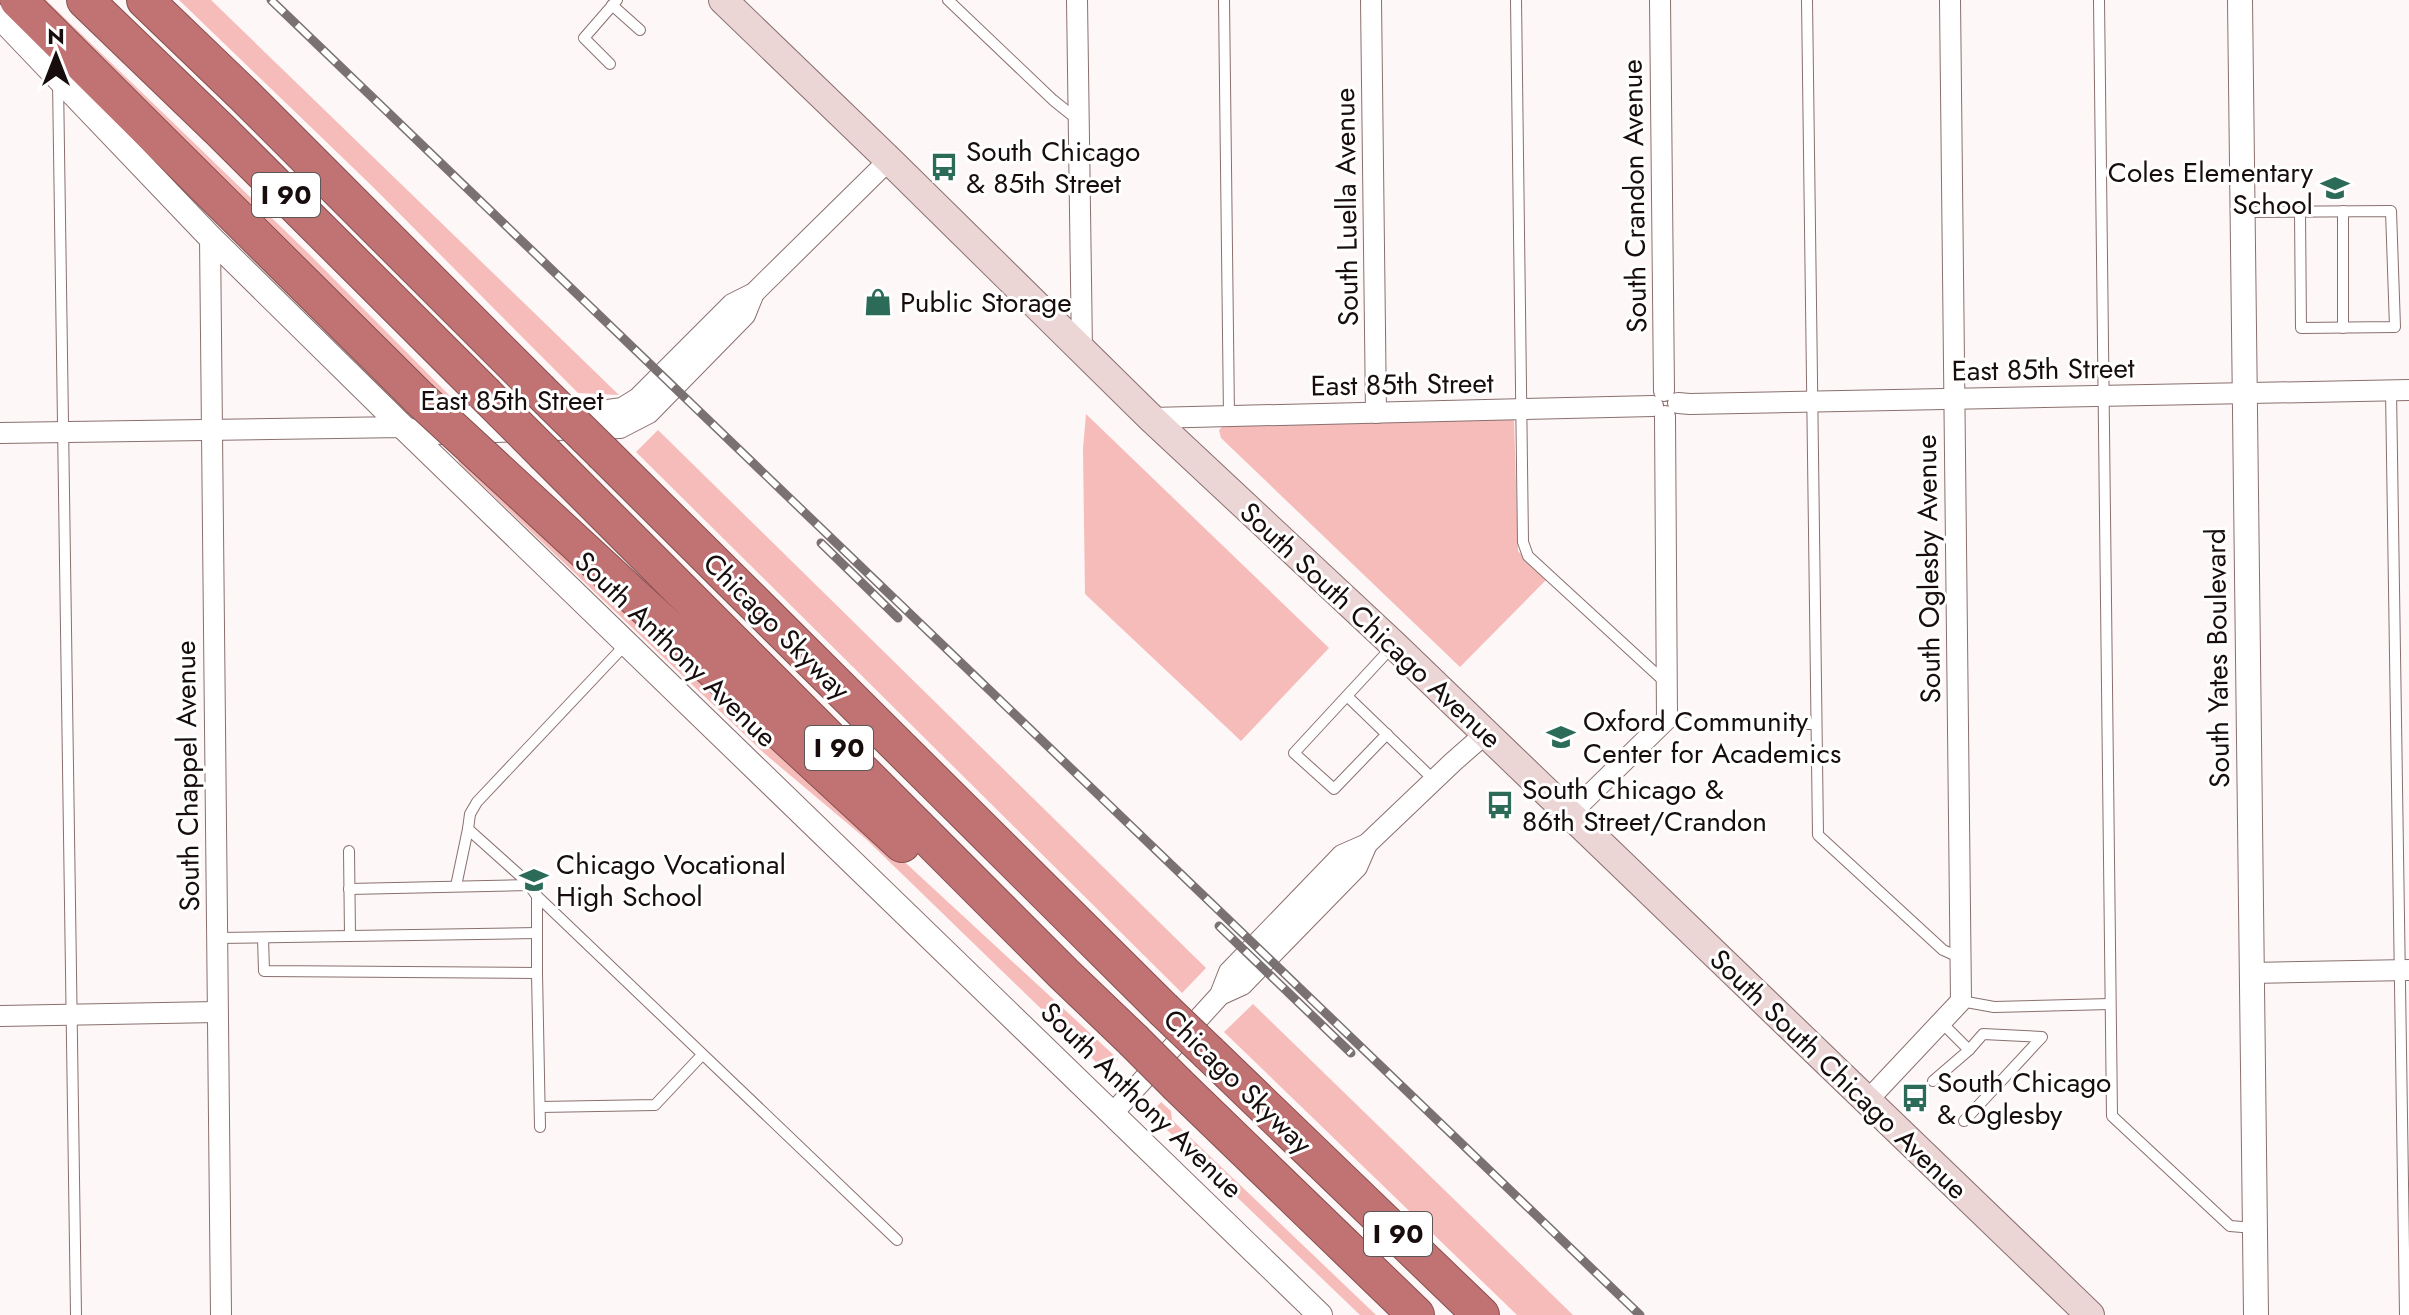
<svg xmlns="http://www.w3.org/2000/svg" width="2409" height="1315" font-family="Jost,sans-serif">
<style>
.green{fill:#f6bcba}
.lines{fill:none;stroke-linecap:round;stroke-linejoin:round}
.service-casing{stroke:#89706f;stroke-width:12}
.minor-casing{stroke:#89706f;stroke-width:22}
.tertiary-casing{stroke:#89706f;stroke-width:26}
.secondary-casing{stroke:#89706f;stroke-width:30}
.motorway-casing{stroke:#864f4f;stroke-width:38}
.service{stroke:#fff;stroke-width:10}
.minor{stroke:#fff;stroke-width:20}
.tertiary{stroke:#fff;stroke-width:24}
.secondary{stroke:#ecd5d5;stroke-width:28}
.motorway{stroke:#c17272;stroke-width:36}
.rail-casing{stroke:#7a7272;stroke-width:9}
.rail{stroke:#fff;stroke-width:6;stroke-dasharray:18;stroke-linecap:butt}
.motorway-bridge-casing{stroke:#864f4f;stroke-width:38;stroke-linecap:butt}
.motorway-bridge{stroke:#c17272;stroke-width:36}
.labels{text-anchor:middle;stroke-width:6;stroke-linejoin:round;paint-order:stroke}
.shield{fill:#fff;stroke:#5d5656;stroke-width:2}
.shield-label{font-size:26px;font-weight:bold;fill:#170d0d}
.poi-label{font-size:28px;fill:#170d0d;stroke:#fff;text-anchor:start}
.street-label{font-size:28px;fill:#170d0d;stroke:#fff}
</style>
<rect width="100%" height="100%" fill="#fdf7f7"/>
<g class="green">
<path d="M33,0H46L308,253L450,396L436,397Z"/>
<path d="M179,0H211L619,395L578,393L372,186Z"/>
<path d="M1086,414L1329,648L1241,741L1085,594L1083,449Z"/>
<path d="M1514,419L1518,551L1546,580L1460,667L1221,438L1219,430L1225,424Z"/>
<path d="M658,430L1206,968L1182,993L636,452Z"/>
<path d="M463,454L1118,1059L1110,1068L1097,1063L866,839L765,754L462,466L458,461Z"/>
<path d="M1253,1004L1573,1315H1517L1224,1032Z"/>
<path d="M1161,1102L1171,1111L1172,1120L1376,1315H1360L1166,1129L1153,1111Z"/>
</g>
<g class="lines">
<defs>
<g id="service">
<path d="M948,0L1053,100L1078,120"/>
<path d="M1224,0L1229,416"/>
<path d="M1516,0L1523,542L1528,556L1665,682"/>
<path d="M1807,0L1818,835L1943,950L1961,958"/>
<path d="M2099,0L2112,1116L2230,1226L2254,1228"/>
<path d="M612,5L640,30"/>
<path d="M610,64L584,38L617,0"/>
<path d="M58,81L76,1315"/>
<path d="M2343,211V328"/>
<path d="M2243,212L2391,211L2395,327L2301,328L2300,212"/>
<path d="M2391,390L2405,1315"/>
<path d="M1347,696L1434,780"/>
<path d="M1667,719L1691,724H1815"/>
<path d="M1387,734L1334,789L1294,753L1392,647"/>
<path d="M349,851L350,936"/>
<path d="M456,886L468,829"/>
<path d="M349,889L529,885"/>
<path d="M537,896L897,1240"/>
<path d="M217,938L537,933"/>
<path d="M263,938L264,971L537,973V896L526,881L468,829L470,814L477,802L626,644"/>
<path d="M537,973L540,1127"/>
<path d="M1961,1001L1994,1007L2110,1004"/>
<path d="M1941,1022L1969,1050L1983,1034L2042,1037L1964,1121"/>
<path d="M1933,1081L1969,1050"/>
<path d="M540,1107L655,1105L702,1055"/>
</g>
<g id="minor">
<path d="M1077,0L1082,350"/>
<path d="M1371,0L1376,413"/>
<path d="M1660,0L1664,391"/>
<path d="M210,237L221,1315"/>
<path d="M1678,403L1690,404L2409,390"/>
<path d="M440,417L608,410L622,408L638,398L732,304L754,293L889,160"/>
<path d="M1151,418L1653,406"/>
<path d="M0,433L403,427L433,434L620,428L649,413L745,315L754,293"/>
<path d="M1569,815L1667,719L1665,416"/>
<path d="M1367,844L1453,762L1486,733"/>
<path d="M2251,973L2409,970"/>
<path d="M0,1016L217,1012"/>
<path d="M1867,1101L1961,1001L1950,0"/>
<path d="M1113,1113L1220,995L1229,972L1342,855L1367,844L1357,867L1242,985L1220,995"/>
</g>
<g id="tertiary">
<path d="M2240,0L2256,1315"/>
<path d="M0,17L210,237L403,427L1320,1315"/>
</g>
<path id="secondary" d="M723,0L889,160L1151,418L1394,645L2090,1315"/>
<g id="motorway">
<path d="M18,0L419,398"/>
<path d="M85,0L220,130L484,393"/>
<path d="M145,0L244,95L539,390"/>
<path d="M604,454L1163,1009"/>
<path d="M546,455L1064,974L1133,1040"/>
<path d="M483,457L902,844"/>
<path d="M1209,1053L1481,1315"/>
<path d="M1178,1085L1416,1315"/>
</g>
</defs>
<use href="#service" class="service-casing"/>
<use href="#minor" class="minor-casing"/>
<use href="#tertiary" class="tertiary-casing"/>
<use href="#secondary" class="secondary-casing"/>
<use href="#motorway" class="motorway-casing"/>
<use href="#service" class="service"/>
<use href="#minor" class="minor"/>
<use href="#tertiary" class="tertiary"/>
<use href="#secondary" class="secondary"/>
<use href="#motorway" class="motorway"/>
<defs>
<g id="rail">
<path d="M271,0L1640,1315"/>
<path d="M821,543L898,618"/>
<path d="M1219,926L1351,1053"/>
</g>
</defs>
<use href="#rail" class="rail-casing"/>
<use href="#rail" class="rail"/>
<defs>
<g id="motorway-bridge">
<path d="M539,390L604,454"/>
<path d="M484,393L546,455"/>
<path d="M419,398L483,457"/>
<path d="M1163,1009L1209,1053"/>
<path d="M1133,1040L1178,1085"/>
</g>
</defs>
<use href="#motorway-bridge" class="motorway-bridge-casing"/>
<use href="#motorway-bridge" class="motorway-bridge"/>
</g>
<defs>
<symbol id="bus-bare" viewBox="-9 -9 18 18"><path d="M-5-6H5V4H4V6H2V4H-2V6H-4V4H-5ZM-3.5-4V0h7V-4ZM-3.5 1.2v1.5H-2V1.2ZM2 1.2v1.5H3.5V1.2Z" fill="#2c6b58" stroke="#fff" stroke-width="2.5" paint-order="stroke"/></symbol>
<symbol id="school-bare" viewBox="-9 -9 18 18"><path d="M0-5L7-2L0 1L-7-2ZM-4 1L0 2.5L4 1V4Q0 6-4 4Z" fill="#2c6b58" stroke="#fff" stroke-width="2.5" paint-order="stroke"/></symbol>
<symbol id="shop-bare" viewBox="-9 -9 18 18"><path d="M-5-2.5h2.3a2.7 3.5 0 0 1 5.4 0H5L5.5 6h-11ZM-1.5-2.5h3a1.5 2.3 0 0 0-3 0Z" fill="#2c6b58" stroke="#fff" stroke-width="2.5" paint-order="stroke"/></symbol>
</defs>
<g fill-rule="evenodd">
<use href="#bus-bare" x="924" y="147" width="40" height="40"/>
<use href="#school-bare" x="2315" y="168" width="40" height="40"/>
<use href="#shop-bare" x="858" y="282" width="40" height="40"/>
<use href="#school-bare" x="1541" y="717" width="40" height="40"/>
<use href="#bus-bare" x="1480" y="785" width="40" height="40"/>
<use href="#school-bare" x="514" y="860" width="40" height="40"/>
<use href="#bus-bare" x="1895" y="1078" width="40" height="40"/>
</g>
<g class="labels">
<g class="shield">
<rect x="252" y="173" width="68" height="44" rx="6"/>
<rect x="805" y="726" width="68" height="44" rx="6"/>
<rect x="1364" y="1212" width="68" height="44" rx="6"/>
</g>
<g class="shield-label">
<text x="286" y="204">I 90</text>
<text x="839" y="757">I 90</text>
<text x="1398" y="1243">I 90</text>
</g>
<g class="poi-label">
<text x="966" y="161">South Chicago<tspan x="966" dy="32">&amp; 85th Street</tspan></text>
<text x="2313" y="182" text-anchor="end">Coles Elementary<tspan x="2313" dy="32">School</tspan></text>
<text x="900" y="312">Public Storage</text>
<text x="1583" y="731">Oxford Community<tspan x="1583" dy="32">Center for Academics</tspan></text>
<text x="1522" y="799">South Chicago &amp;<tspan x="1522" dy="32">86th Street/Crandon</tspan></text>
<text x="556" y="874">Chicago Vocational<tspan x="556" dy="32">High School</tspan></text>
<text x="1937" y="1092">South Chicago<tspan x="1937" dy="32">&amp; Oglesby</tspan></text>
</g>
<g class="street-label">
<text transform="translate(1634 196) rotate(-91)" y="10">South Crandon Avenue</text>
<text transform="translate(1346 207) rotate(-91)" y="10">South Luella Avenue</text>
<text transform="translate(2043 369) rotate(-1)" y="10">East 85th Street</text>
<text transform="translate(1402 384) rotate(-1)" y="10">East 85th Street</text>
<text x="512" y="410">East 85th Street</text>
<text transform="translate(1928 569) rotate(-91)" y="10">South Oglesby Avenue</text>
<text transform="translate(1371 625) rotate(43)" y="10">South South Chicago Avenue</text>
<text transform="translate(777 626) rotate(45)" y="10">Chicago Skyway</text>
<text transform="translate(676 649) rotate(44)" y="10">South Anthony Avenue</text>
<text transform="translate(2217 658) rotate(-91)" y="10">South Yates Boulevard</text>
<text transform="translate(187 776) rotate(-91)" y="10">South Chappel Avenue</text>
<text transform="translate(1839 1074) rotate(44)" y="10">South South Chicago Avenue</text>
<text transform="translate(1238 1081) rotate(44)" y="10">Chicago Skyway</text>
<text transform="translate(1142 1100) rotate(44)" y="10">South Anthony Avenue</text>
</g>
</g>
<g transform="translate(56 56)" stroke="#ffffff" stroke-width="6" paint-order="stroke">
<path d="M0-6L14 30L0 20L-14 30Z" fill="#170d0d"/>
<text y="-12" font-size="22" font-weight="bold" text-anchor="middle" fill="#170d0d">N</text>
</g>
</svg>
